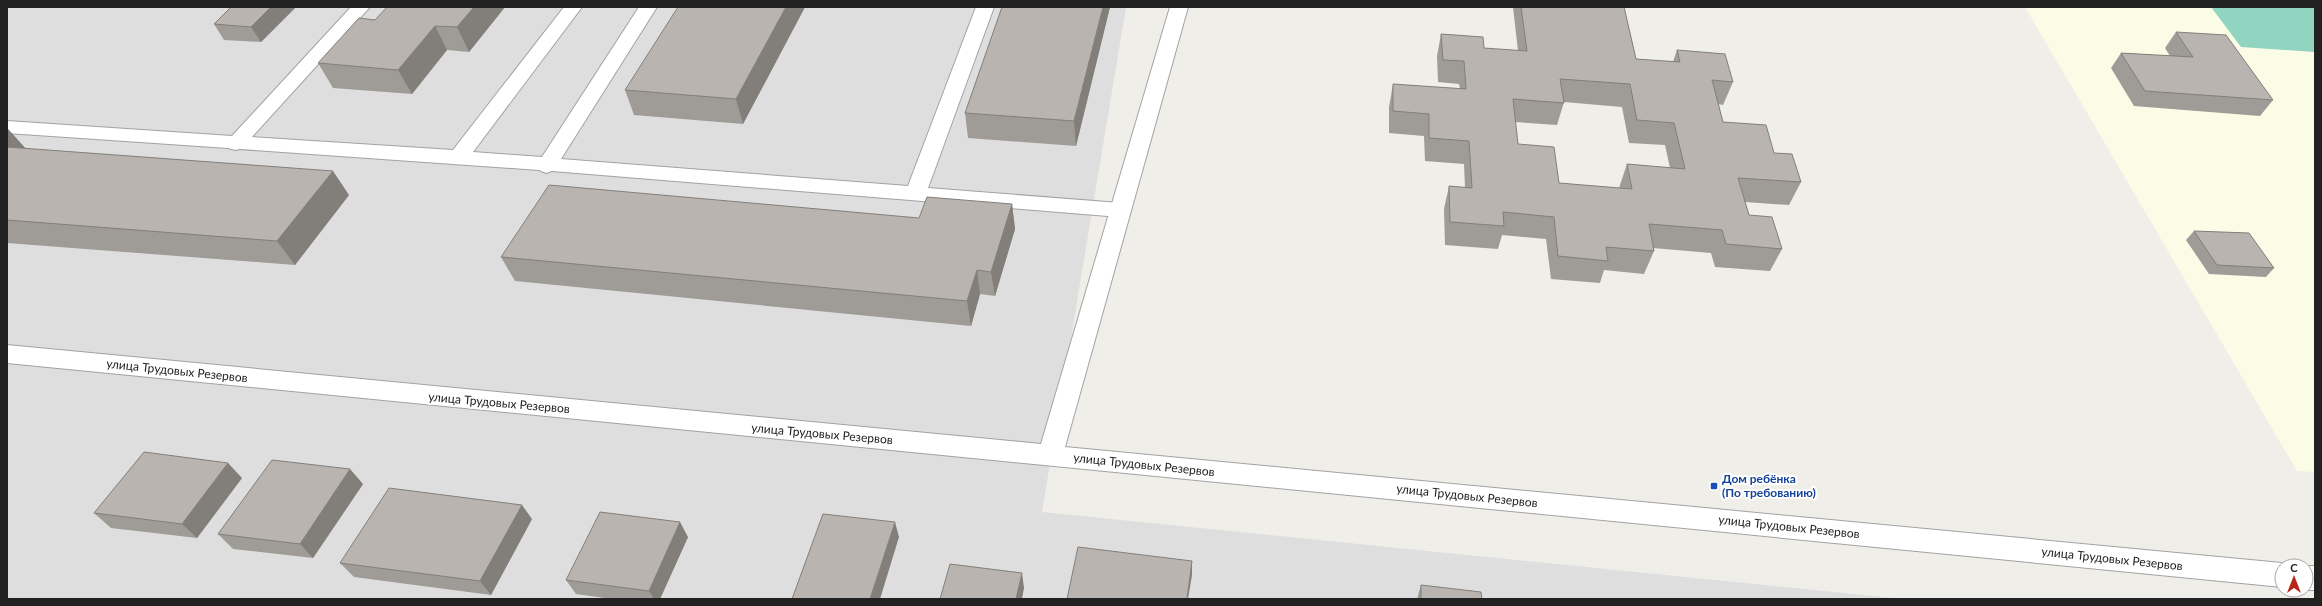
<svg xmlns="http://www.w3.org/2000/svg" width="2322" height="606" font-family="Lato,sans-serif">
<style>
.residential{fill:#dfdede}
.education{fill:#fafce6}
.pitch{fill:#91d5c0}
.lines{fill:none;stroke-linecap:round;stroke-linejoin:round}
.lane-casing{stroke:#a2a2a2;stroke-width:2}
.street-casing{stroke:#a2a2a2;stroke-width:2}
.lane{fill:#fff;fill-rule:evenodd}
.street{fill:#fff;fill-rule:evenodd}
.wall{fill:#9f9b96;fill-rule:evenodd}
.shaded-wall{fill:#827e7a}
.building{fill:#b9b4af;stroke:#827e7a;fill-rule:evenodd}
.transit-dot{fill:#1a4fb4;stroke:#fff;stroke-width:1.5}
.labels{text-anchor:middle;stroke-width:4;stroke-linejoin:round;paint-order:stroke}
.street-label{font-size:12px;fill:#212121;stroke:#fff}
.transit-label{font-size:12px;font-weight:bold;fill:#164399;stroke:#fff;text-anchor:start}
</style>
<rect width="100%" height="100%" fill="#f0eee9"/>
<path class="residential" d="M7,7H1126L1042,512L1903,599H7Z"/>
<path class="education" d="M2025,7H2315V472L2297,471Z"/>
<path class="pitch" d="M2211,7H2315V52L2241,47Z"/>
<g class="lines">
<defs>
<path id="lane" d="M351,7H370L252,137L453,150L564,7H582L473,152L542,157L639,7H657L561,159L908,186L976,7H994L928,188L1120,203L1127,205L1130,210L1127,215L1120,217L552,171L546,173L539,170L240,149L235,150L228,148L7,133V121L232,136Z"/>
<g id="street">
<path d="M1170,7H1188L1065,447L2282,563L2289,566H2282V587L7,363V345L1041,444Z"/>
<rect x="2306" y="566" width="9" height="24"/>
</g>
</defs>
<use href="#lane" class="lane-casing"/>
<use href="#street" class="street-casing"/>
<use href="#lane" class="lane"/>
<use href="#street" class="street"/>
</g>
<g class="wall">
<path d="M231,7H296L261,42L224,40L214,24Z"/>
<path d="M505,7L469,52L447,50L412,94L333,88L318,63L375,20Z"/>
<path d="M805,7L743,124L634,115L625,90Z"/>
<path d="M1110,7L1076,146L968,138L965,113Z"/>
<path d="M1513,7H1624L1636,59L1673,62L1677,50L1733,82L1723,105L1718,104L1723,122L1774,153L1801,182L1789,205L1745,202L1749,215L1782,249L1770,271L1715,267L1711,253L1653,248L1654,251L1644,274L1604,270L1600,283L1551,279L1546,239L1502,235L1498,249L1445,245L1444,209L1449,186L1465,188L1464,164L1425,161L1424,136L1389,133V107L1393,84L1460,89L1459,84L1438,82L1437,56L1441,34L1484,48L1518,51ZM1564,102L1622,107L1629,143L1665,145L1670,168L1627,164L1619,188L1559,183L1518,144L1515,122L1557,125Z"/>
<path d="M2176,32L2273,100L2260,116L2134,106L2111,68L2121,53L2170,56L2165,48Z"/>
<path d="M7,128L25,148L349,195L295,265L7,243Z"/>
<path d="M1012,204L1015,229L995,296L980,294L971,326L515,281L501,257L919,218Z"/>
<path d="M2194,231L2274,268L2266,277L2209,274L2186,240Z"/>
<path d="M242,478L197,538L111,528L94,513Z"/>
<path d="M363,484L313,558L233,549L218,534Z"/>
<path d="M532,519L491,595L354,577L340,563Z"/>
<path d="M688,537L660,599H612L576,594L566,580Z"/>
<path d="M1421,585L1482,599H1417Z"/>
</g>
<g class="shaded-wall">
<path d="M271,7H296L261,42L251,27Z"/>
<path d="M474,7H505L469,52L457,27Z"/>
<path d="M786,7H805L743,124L736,99Z"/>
<path d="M1103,7H1110L1076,146L1074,121Z"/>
<path d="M435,26L447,50L412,94L398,70Z"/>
<path d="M7,128L27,150L7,169Z"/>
<path d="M333,171L349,195L295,265L277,241Z"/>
<path d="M1012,204L1015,229L995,296L991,272Z"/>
<path d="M977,270L980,294L971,326L967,301Z"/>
<path d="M228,463L242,478L197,538L182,524Z"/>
<path d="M350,469L363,484L313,558L300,544Z"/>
<path d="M522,505L532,519L491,595L480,581Z"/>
<path d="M680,522L688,537L660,599H654L649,591Z"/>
<path d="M895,522L899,537L880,599H870Z"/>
<path d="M1192,561V575L1188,599H1187Z"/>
<path d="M1022,573L1024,588L1022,599H1016Z"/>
</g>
<g class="building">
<path d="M231,7H271L251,27L214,24Z"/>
<path d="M387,7H474L457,27L435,26L398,70L318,63L359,18L375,20Z"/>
<path d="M678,7H786L736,99L625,90Z"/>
<path d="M1002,7H1103L1074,121L965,113Z"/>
<path d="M1521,7H1624L1636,59L1680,62L1677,50L1725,54L1733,82L1712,80L1723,122L1766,125L1774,153L1792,154L1801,182L1738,178L1749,215L1772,217L1782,249L1726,244L1722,230L1649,224L1654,251L1606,247L1608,261L1558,256L1554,217L1503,212L1504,226L1450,222L1449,186L1472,188L1469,141L1429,138V114L1393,111V84L1466,89L1464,61L1443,60L1441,34L1483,37L1484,48L1527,51ZM1560,79L1630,84L1637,120L1674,123L1685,169L1627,164L1632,189L1559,183L1554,147L1518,144L1513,99L1564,103Z"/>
<path d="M2176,32L2226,35L2273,100L2145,91L2121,53L2193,57Z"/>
<path d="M7,147L333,171L277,241L7,220Z"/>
<path d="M549,185L919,218L927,197L1012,204L991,272L977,270L967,301L501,257Z"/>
<path d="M2194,231L2249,233L2274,268L2217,265Z"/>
<path d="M144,452L228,463L182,524L94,513Z"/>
<path d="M272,460L350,469L300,544L218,534Z"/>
<path d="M389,488L522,505L480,581L340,563Z"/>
<path d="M600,512L680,522L649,591L566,580Z"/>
<path d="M823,514L895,522L870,599H792Z"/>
<path d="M1078,547L1192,561L1187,599H1067Z"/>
<path d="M950,564L1022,573L1016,599H940Z"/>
<path d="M1421,585L1481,592L1482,599H1421Z"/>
</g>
<rect class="transit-dot" x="1710" y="482" width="8" height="8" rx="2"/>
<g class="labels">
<g class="street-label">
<text transform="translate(177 371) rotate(6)" y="4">улица Трудовых Резервов</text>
<text transform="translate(499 403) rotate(5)" y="4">улица Трудовых Резервов</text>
<text transform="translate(822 434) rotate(5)" y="4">улица Трудовых Резервов</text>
<text transform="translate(1144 465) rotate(6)" y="4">улица Трудовых Резервов</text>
<text transform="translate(1467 496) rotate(6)" y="4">улица Трудовых Резервов</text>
<text transform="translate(1789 527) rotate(6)" y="4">улица Трудовых Резервов</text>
<text transform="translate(2112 559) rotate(6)" y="4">улица Трудовых Резервов</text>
</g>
<g class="transit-label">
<text x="1722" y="483">Дом ребёнка<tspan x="1722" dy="14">(По требованию)</tspan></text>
</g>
</g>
<rect width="2322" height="606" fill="none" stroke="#212121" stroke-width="16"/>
<g transform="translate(2294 578)"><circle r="19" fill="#ffffff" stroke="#a6a6a6"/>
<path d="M0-3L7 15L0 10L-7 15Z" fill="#b92619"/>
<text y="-6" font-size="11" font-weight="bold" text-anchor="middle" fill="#212121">С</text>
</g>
</svg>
